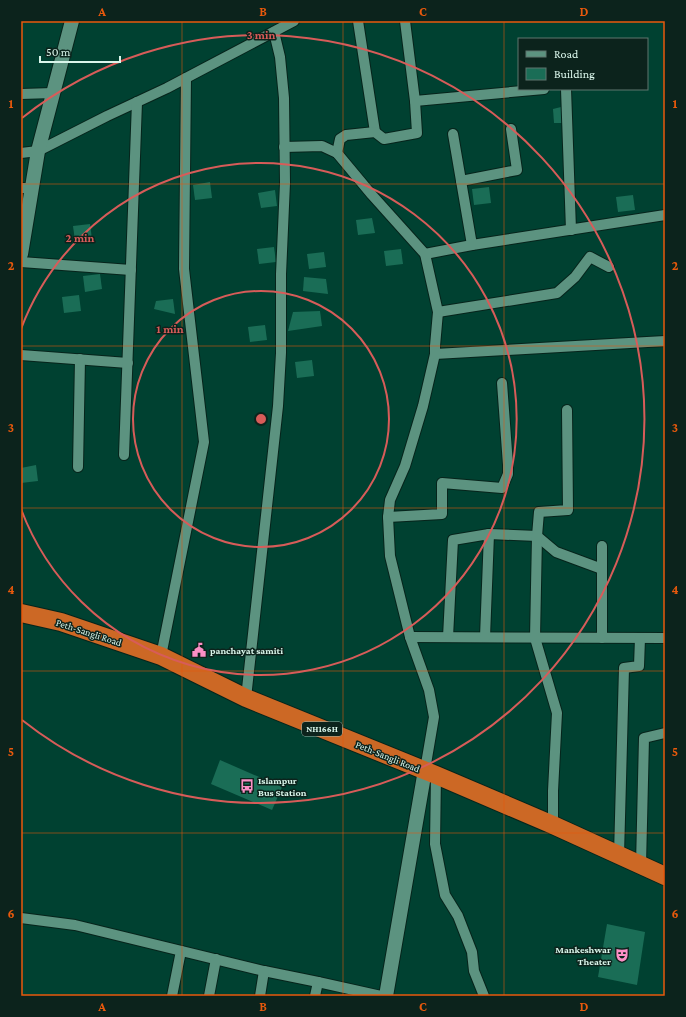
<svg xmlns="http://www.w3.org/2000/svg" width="686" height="1017" font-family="'Crimson Pro',serif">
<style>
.building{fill:#1a6d56}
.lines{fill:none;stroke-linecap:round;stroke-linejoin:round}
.street-casing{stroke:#06241b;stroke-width:12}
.secondary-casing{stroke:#06241b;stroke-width:16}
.highway-casing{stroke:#06241b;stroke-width:20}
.street{stroke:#5c9380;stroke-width:10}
.secondary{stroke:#5c9380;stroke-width:14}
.highway{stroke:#cc6825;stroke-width:18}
.grid{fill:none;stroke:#e8590c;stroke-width:1;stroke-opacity:0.55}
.ring{fill:none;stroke:#d75c59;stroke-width:2}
.labels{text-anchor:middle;stroke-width:3;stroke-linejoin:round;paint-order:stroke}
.shield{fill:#0c231c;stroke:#9cb7ad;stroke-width:1}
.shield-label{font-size:9px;font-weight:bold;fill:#daf6eb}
.street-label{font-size:10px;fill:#daf6eb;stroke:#0c231c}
.poi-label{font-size:10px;font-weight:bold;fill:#daf6eb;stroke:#0c231c;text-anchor:start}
.centre{fill:#d75c59;stroke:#0c231c;stroke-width:2}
.ring-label{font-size:12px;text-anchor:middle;font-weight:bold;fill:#d75c59;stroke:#0c231c;stroke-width:3;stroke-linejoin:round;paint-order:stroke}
.neatline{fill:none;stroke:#e8590c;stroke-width:1.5}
.grid-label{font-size:13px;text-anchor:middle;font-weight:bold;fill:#e8590c}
</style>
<rect width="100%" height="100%" fill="#004131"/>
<g class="building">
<path d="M561,107L563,123H554L553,109Z"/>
<path d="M210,182L212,198L195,200L193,185Z"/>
<path d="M489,187L491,203L474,205L472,189Z"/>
<path d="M275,190L277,206L261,208L258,193Z"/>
<path d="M633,195L635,210L618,212L616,197Z"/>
<path d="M372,218L375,233L358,235L356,220Z"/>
<path d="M90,224L92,239L75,241L73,226Z"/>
<path d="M274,247L276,262L259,264L257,249Z"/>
<path d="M401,249L403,264L386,266L384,251Z"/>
<path d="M324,252L326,267L309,269L307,254Z"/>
<path d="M100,274L102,289L85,292L83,276Z"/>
<path d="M304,277L326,279L328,294L303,291Z"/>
<path d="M79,295L81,311L64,313L62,297Z"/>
<path d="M173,299L175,314L154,309L156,301Z"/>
<path d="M320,311L322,326L288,331L293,312Z"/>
<path d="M265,325L267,340L250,342L248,327Z"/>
<path d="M312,360L314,376L297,378L295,362Z"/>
<path d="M36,465L38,481L21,483V468Z"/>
<path d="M220,760L282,787L272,810L211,784Z"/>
<path d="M607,924L645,932L637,985L598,977Z"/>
</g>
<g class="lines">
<defs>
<g id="street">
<path d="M358,21L375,132"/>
<path d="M566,89L571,230"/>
<path d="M21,94L53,93"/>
<path d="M415,101L544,89"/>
<path d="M453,134L472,245"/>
<path d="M284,147L322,146L337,153L372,195L425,254L438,312L435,346V354L423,406L405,466L390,500L388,517L390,556L410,637L429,690L434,717L425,770"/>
<path d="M21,153L38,151L107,116L167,88L294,21"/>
<path d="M337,153L340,139L346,135L375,132L384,139L417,133L415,101L405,21"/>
<path d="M461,181L517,170L511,129"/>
<path d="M21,188H32"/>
<path d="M425,254L472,245L665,215"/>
<path d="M21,262L131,270"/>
<path d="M438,312L557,293L575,277L590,257L609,267"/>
<path d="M435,354L665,341"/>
<path d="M21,355L128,363"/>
<path d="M124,455L137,102"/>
<path d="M78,467L80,359"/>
<path d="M388,517L442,514V483L502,488L508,474V465L502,383"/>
<path d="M410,637L665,638"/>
<path d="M448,637L453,540L489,534L537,536L556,552L602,569"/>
<path d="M485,637L489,534"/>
<path d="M602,638V546"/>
<path d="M161,656L204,442L184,269L186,78"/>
<path d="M246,698L278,406L281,353V274L285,183L284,98L280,57L274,32"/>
<path d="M436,775L435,844L445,895L458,916L472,952L474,971L484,996"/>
<path d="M553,825V791L557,713L535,638L537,536L539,512L568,510L567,410"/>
<path d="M619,855L624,668L639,666L640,638"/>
<path d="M641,865L644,738L665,733"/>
<path d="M21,918L75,925L264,971L318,982L381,996"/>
<path d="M172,996L181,951"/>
<path d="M209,996L216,959"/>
<path d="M260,996L264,971"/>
<path d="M315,996L318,982"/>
</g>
<g id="secondary">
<path d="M21,254L38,151L72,21"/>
<path d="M386,996L425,770"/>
</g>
<path id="highway" d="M21,613L61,622L161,656L246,698L436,775L553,825L665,876"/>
</defs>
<use href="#street" class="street-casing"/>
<use href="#secondary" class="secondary-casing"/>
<use href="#highway" class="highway-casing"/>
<use href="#street" class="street"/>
<use href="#secondary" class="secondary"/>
<use href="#highway" class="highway"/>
</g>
<path class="grid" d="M182,21V996M343,21V996M504,21V996M21,184H665M21,346H665M21,508H665M21,671H665M21,833H665"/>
<g class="ring">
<circle cx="261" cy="419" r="128"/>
<path d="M21 329A256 256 0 1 1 21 509"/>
<path d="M22 118A384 384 0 1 1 22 720"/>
</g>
<defs>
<symbol id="civic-bare" viewBox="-9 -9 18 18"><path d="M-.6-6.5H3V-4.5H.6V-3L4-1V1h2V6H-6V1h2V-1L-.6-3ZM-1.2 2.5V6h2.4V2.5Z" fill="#fb8fc5" stroke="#0c231c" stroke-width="2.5" paint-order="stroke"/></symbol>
<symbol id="bus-bare" viewBox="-9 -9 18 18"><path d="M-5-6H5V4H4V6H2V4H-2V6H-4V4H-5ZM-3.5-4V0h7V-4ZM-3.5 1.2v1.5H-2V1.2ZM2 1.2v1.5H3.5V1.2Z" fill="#fb8fc5" stroke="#0c231c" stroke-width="2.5" paint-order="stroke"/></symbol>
<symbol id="theatre-bare" viewBox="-9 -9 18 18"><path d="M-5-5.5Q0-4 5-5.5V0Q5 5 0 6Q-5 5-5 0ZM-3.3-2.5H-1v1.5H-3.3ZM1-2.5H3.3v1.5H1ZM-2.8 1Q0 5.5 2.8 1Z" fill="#fb8fc5" stroke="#0c231c" stroke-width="2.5" paint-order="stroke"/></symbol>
</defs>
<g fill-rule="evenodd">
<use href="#civic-bare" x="189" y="640" width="20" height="20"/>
<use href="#bus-bare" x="237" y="776" width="20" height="20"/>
<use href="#theatre-bare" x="612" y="945" width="20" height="20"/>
</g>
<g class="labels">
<rect class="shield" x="302" y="722" width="40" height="14" rx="3"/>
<g class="shield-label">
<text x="322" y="732">NH166H</text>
</g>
<g class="street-label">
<text transform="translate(89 632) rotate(18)" y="4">Peth-Sangli Road</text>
<text transform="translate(388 756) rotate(22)" y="4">Peth-Sangli Road</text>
</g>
<g class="poi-label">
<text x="210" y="654">panchayat samiti</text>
<text x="258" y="784">Islampur<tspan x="258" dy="12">Bus Station</tspan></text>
<text x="611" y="953" text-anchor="end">Mankeshwar<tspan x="611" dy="12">Theater</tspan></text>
</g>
</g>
<circle cx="261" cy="419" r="6" class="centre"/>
<g class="ring-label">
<text x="261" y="39">3 min</text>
<text x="80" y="242">2 min</text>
<text x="170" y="333">1 min</text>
</g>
<rect width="686" height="1017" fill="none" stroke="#0c231c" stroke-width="44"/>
<rect x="518" y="38" width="130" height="52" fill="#0c231c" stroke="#5e776f"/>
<rect x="526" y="51" width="20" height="6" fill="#5c9380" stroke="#5e776f"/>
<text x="554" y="58" font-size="12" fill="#daf6eb">Road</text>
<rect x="526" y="68" width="20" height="12" fill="#1a6d56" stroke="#5e776f"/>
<text x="554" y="78" font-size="12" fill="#daf6eb">Building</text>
<path d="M40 56v6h80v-6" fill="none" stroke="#daf6eb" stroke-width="2"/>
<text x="46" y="56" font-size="12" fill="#daf6eb" stroke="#0c231c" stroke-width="3" paint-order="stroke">50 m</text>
<rect x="22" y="22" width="642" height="973" class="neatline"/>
<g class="grid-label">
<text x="102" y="16">A</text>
<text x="263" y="16">B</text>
<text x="423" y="16">C</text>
<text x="584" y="16">D</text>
<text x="11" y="108">1</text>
<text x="675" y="108">1</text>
<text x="11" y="270">2</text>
<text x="675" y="270">2</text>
<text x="11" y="432">3</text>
<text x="675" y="432">3</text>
<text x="11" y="594">4</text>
<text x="675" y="594">4</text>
<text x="11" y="756">5</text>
<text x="675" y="756">5</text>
<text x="11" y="918">6</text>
<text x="675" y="918">6</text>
<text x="102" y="1011">A</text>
<text x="263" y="1011">B</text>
<text x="423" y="1011">C</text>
<text x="584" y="1011">D</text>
</g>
</svg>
